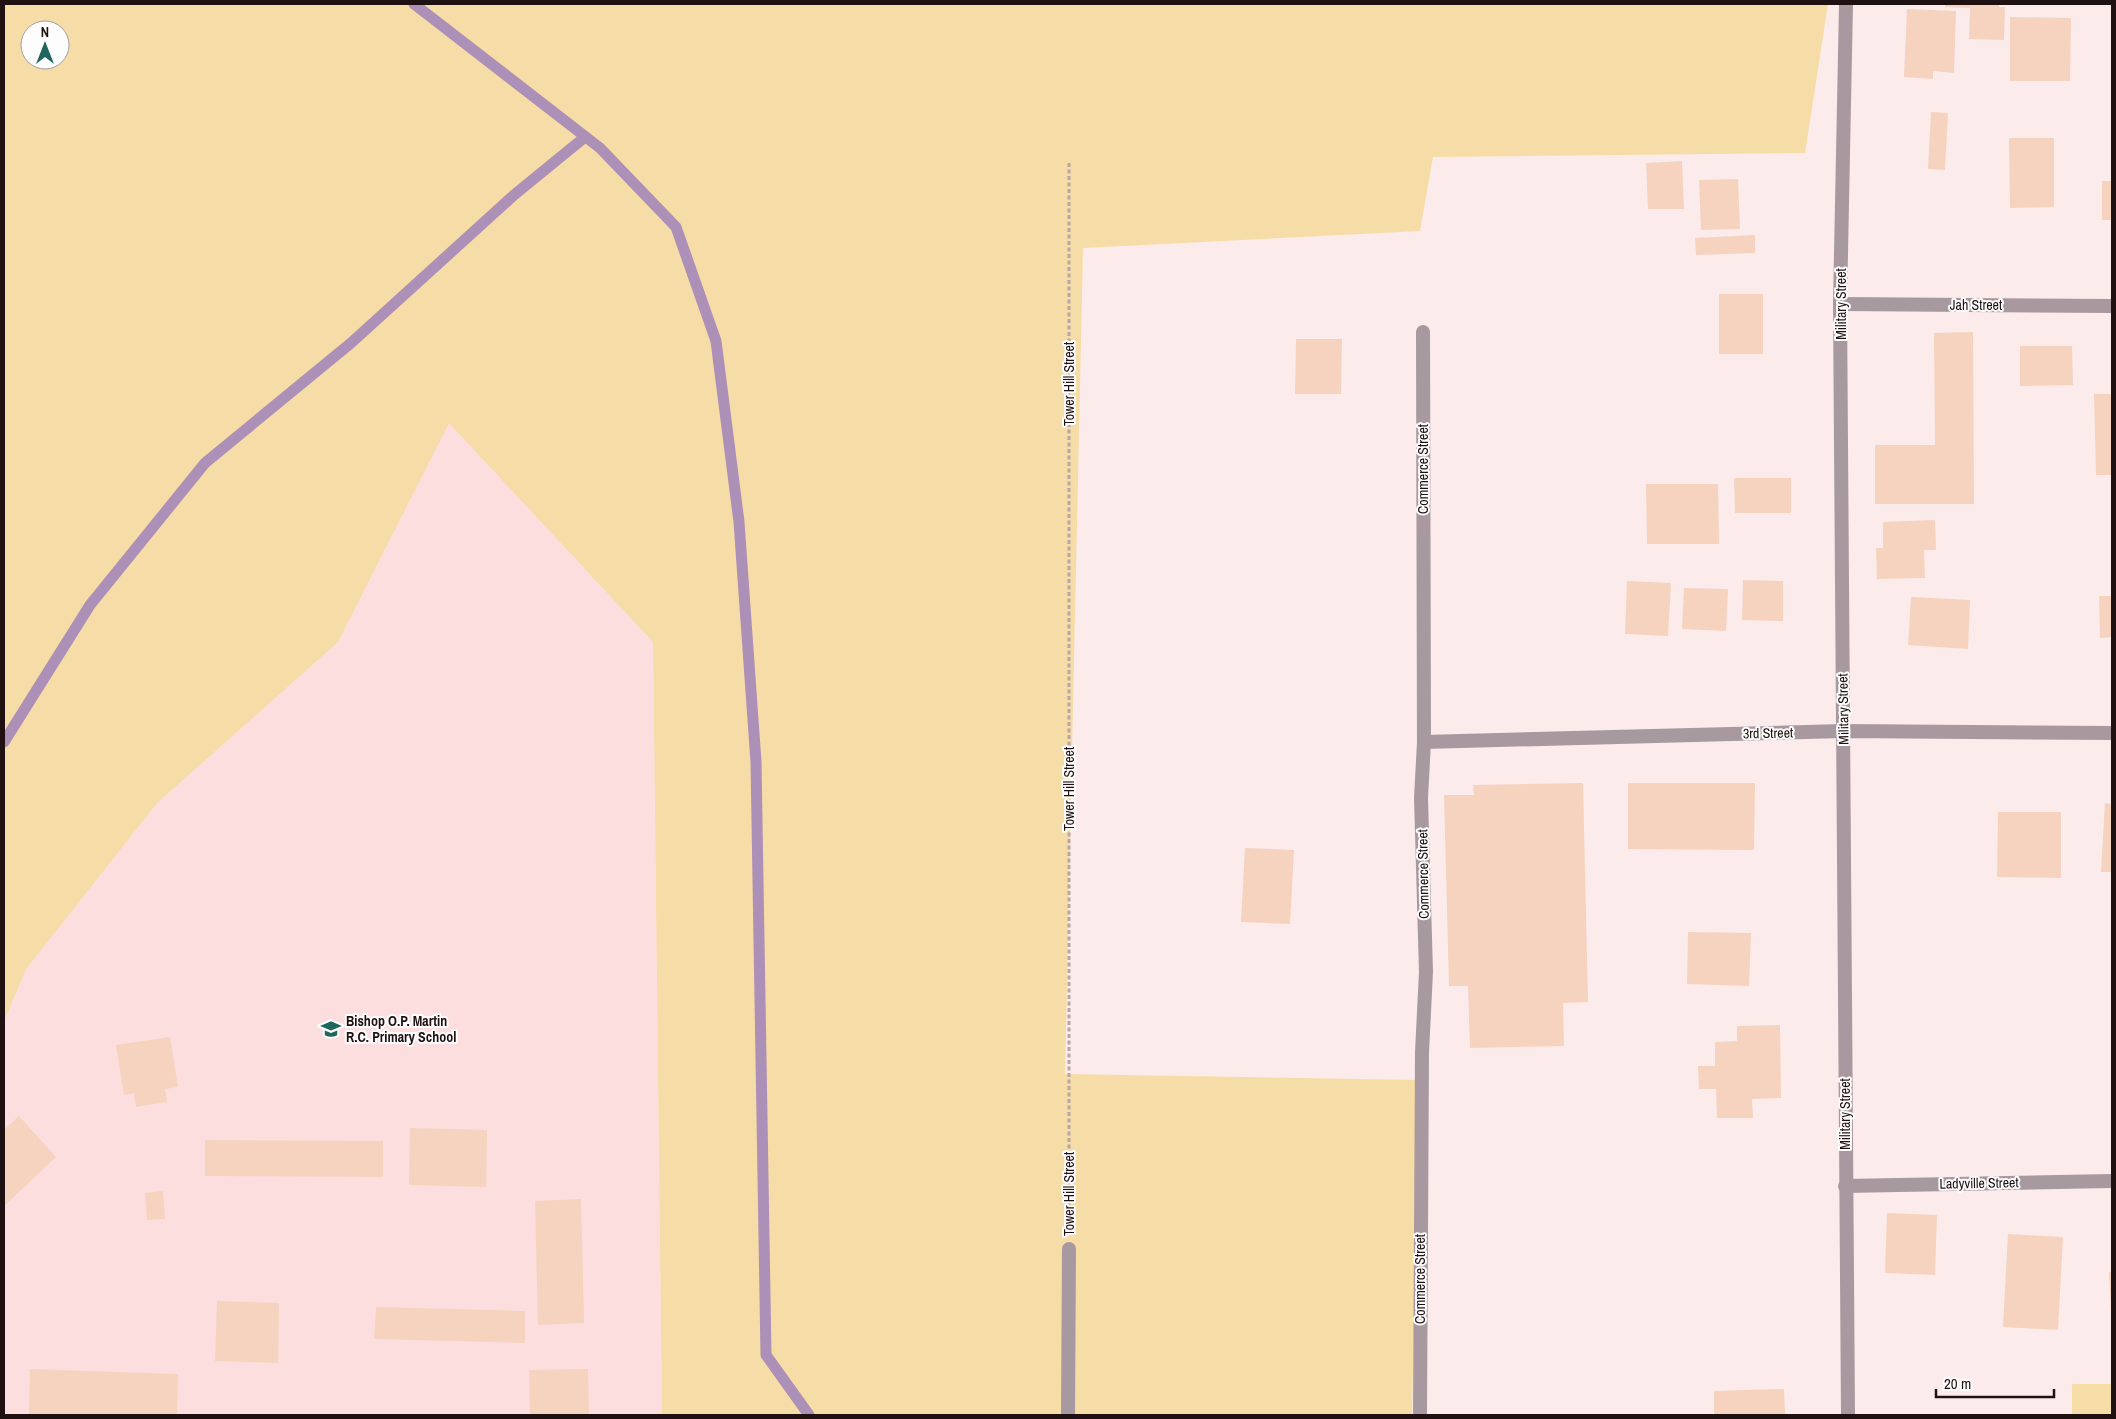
<svg xmlns="http://www.w3.org/2000/svg" width="2116" height="1419" font-family="'Archivo Narrow',sans-serif">
<style>
.built{fill:#fddede}
.green{fill:#f6dca7;fill-rule:evenodd}
.lines{fill:none;stroke-linecap:round;stroke-linejoin:round}
.stream{stroke:#ac90b7;stroke-width:11}
.building{fill:#f5d3bf}
.path{stroke:#b6a6a6;stroke-width:3;stroke-dasharray:4 2.5;stroke-linecap:butt}
.minor{stroke:#a899a1;stroke-width:14}
.tertiary{stroke:#a899a1;stroke-width:14}
.labels{text-anchor:middle;stroke-width:4;stroke-linejoin:round;paint-order:stroke}
.street-label{font-size:14px;fill:#1f1111;stroke:#fdfdfd}
.poi-label{font-size:14px;font-weight:bold;fill:#1f1111;stroke:#fdfdfd;text-anchor:start}
</style>
<rect width="100%" height="100%" fill="#fcebeb"/>
<path class="built" d="M644,172L653,642L662,1415H4V411Z"/>
<g class="green">
<path d="M4,4H1828L1805,153L1433,157L1420,231L1083,248L1065,1074L1420,1080L1412,1415H662L653,642L449,423L338,642L157,803L26,969L4,1021ZM30,30H60V60H30Z"/>
<rect x="2072" y="1384" width="40" height="31"/>
</g>
<g class="lines">
<g class="stream">
<path d="M414,4L600,148L676,227L716,341L739,522L756,762L766,1355L809,1415"/>
<path d="M4,742L90,605L205,463L351,343L514,195L585,137"/>
</g>
</g>
<g class="building">
<path d="M1945,4H1999V7H2005L2004,40L1969,39L1970,8L1945,7Z"/>
<path d="M1907,9L1956,11L1954,73L1933,71V79L1904,77Z"/>
<path d="M2010,17L2071,18L2070,81H2010Z"/>
<path d="M1931,112L1948,113L1945,170L1928,169Z"/>
<path d="M2009,138H2054V207L2010,208Z"/>
<path d="M1682,161L1684,209H1648L1646,163Z"/>
<path d="M1738,179L1740,229L1701,230L1699,180Z"/>
<rect x="2102" y="181" width="10" height="39"/>
<path d="M1755,235V253L1696,255L1695,238Z"/>
<rect x="1719" y="294" width="44" height="60"/>
<path d="M1973,332L1974,504H1875V445H1935L1934,333Z"/>
<path d="M1296,339H1342L1341,394H1295Z"/>
<path d="M2020,346H2072L2073,385L2020,386Z"/>
<path d="M2094,394H2112V475H2096Z"/>
<path d="M1734,478H1791V513H1735Z"/>
<path d="M1646,484H1718L1719,544H1647Z"/>
<path d="M1935,520L1936,550H1924L1925,578L1877,579L1876,548H1883V522Z"/>
<path d="M1743,580L1783,581V621L1742,620Z"/>
<path d="M1627,581L1671,583L1668,636L1625,634Z"/>
<path d="M1684,588L1728,589L1726,631L1682,629Z"/>
<path d="M2099,596H2112V637L2100,638Z"/>
<path d="M1911,597L1970,600L1968,649L1908,645Z"/>
<path d="M1583,783L1588,1002L1563,1003L1564,1046L1470,1048L1468,986H1449L1444,795H1474L1473,785Z"/>
<path d="M1628,783H1755L1754,850L1628,849Z"/>
<path d="M2105,803L2112,804V872H2101Z"/>
<path d="M1998,812H2061V878L1997,877Z"/>
<path d="M1245,848L1294,850L1290,924L1241,922Z"/>
<path d="M1688,932L1751,933L1749,986L1687,984Z"/>
<path d="M1780,1025L1781,1098L1752,1099L1753,1118H1717L1716,1089H1699L1698,1066H1715V1042L1737,1041V1026Z"/>
<path d="M170,1037L178,1087L165,1089L167,1102L136,1107L134,1093L124,1095L116,1045Z"/>
<path d="M19,1116L56,1157L4,1206V1130Z"/>
<path d="M410,1128L487,1130L486,1187L409,1185Z"/>
<path d="M205,1140L383,1141V1177L205,1176Z"/>
<path d="M163,1191L165,1219L147,1220L145,1193Z"/>
<path d="M581,1199L584,1323L538,1325L535,1201Z"/>
<path d="M1887,1213L1937,1215L1935,1275L1885,1273Z"/>
<path d="M2008,1234L2063,1237L2058,1330L2003,1327Z"/>
<path d="M2109,1272H2112V1313H2111Z"/>
<path d="M217,1301L279,1303L278,1363L215,1361Z"/>
<path d="M376,1307L525,1311V1343L374,1339Z"/>
<path d="M30,1369L178,1374L177,1415H29Z"/>
<path d="M588,1369L589,1415H530L529,1370Z"/>
<path d="M1784,1389L1785,1415H1714V1391Z"/>
</g>
<g class="lines">
<path class="path" d="M1069,163V1223"/>
<g class="minor">
<path d="M1846,4L1840,304L1848,1415"/>
<path d="M1840,304L2112,306"/>
<path d="M1845,1186L2112,1181"/>
<path d="M1068,1415L1069,1249"/>
<path d="M1420,1415L1422,1052L1426,972L1421,798L1424,742L1423,332"/>
</g>
<path class="tertiary" d="M1424,742L1843,731L2112,733"/>
</g>
<defs>
<symbol id="school-bare" viewBox="-9 -9 18 18"><path d="M0-5L7-2L0 1L-7-2ZM-4 1L0 2.5L4 1V4Q0 6-4 4Z" fill="#1f675d" stroke="#fdfdfd" stroke-width="2.5" paint-order="stroke"/></symbol>
</defs>
<g fill-rule="evenodd">
<use href="#school-bare" x="317" y="1015" width="28" height="28"/>
</g>
<g class="labels">
<g class="street-label">
<text transform="translate(1841 304) rotate(-90)" y="5">Military Street</text>
<text x="1976" y="310">Jah Street</text>
<text transform="translate(1069 384) rotate(-90)" y="5">Tower Hill Street</text>
<text transform="translate(1423 469) rotate(-90)" y="5">Commerce Street</text>
<text transform="translate(1843 709) rotate(-91)" y="5">Military Street</text>
<text transform="translate(1768 733) rotate(-1)" y="5">3rd Street</text>
<text transform="translate(1069 789) rotate(-90)" y="5">Tower Hill Street</text>
<text transform="translate(1423 874) rotate(-91)" y="5">Commerce Street</text>
<text transform="translate(1845 1114) rotate(-90)" y="5">Military Street</text>
<text transform="translate(1979 1183) rotate(-1)" y="5">Ladyville Street</text>
<text transform="translate(1069 1194) rotate(-90)" y="5">Tower Hill Street</text>
<text transform="translate(1420 1279) rotate(-90)" y="5">Commerce Street</text>
</g>
<g class="poi-label">
<text x="346" y="1026">Bishop O.P. Martin<tspan x="346" dy="16">R.C. Primary School</tspan></text>
</g>
</g>
<rect width="2116" height="1419" fill="none" stroke="#1f1111" stroke-width="10"/>
<g transform="translate(45 45)"><circle r="24" fill="#fdfdfd" stroke="#a49f9f"/>
<path d="M0-4L9 19L0 12L-9 19Z" fill="#1f675d"/>
<text y="-8" font-size="14" font-weight="bold" text-anchor="middle" fill="#1f1111">N</text>
</g>
<path d="M1936 1389v8h118v-8" fill="none" stroke="#1f1111" stroke-width="2.5"/>
<text x="1944" y="1389" font-size="15" fill="#1f1111" stroke="#fdfdfd" stroke-width="4" paint-order="stroke">20 m</text>
</svg>
